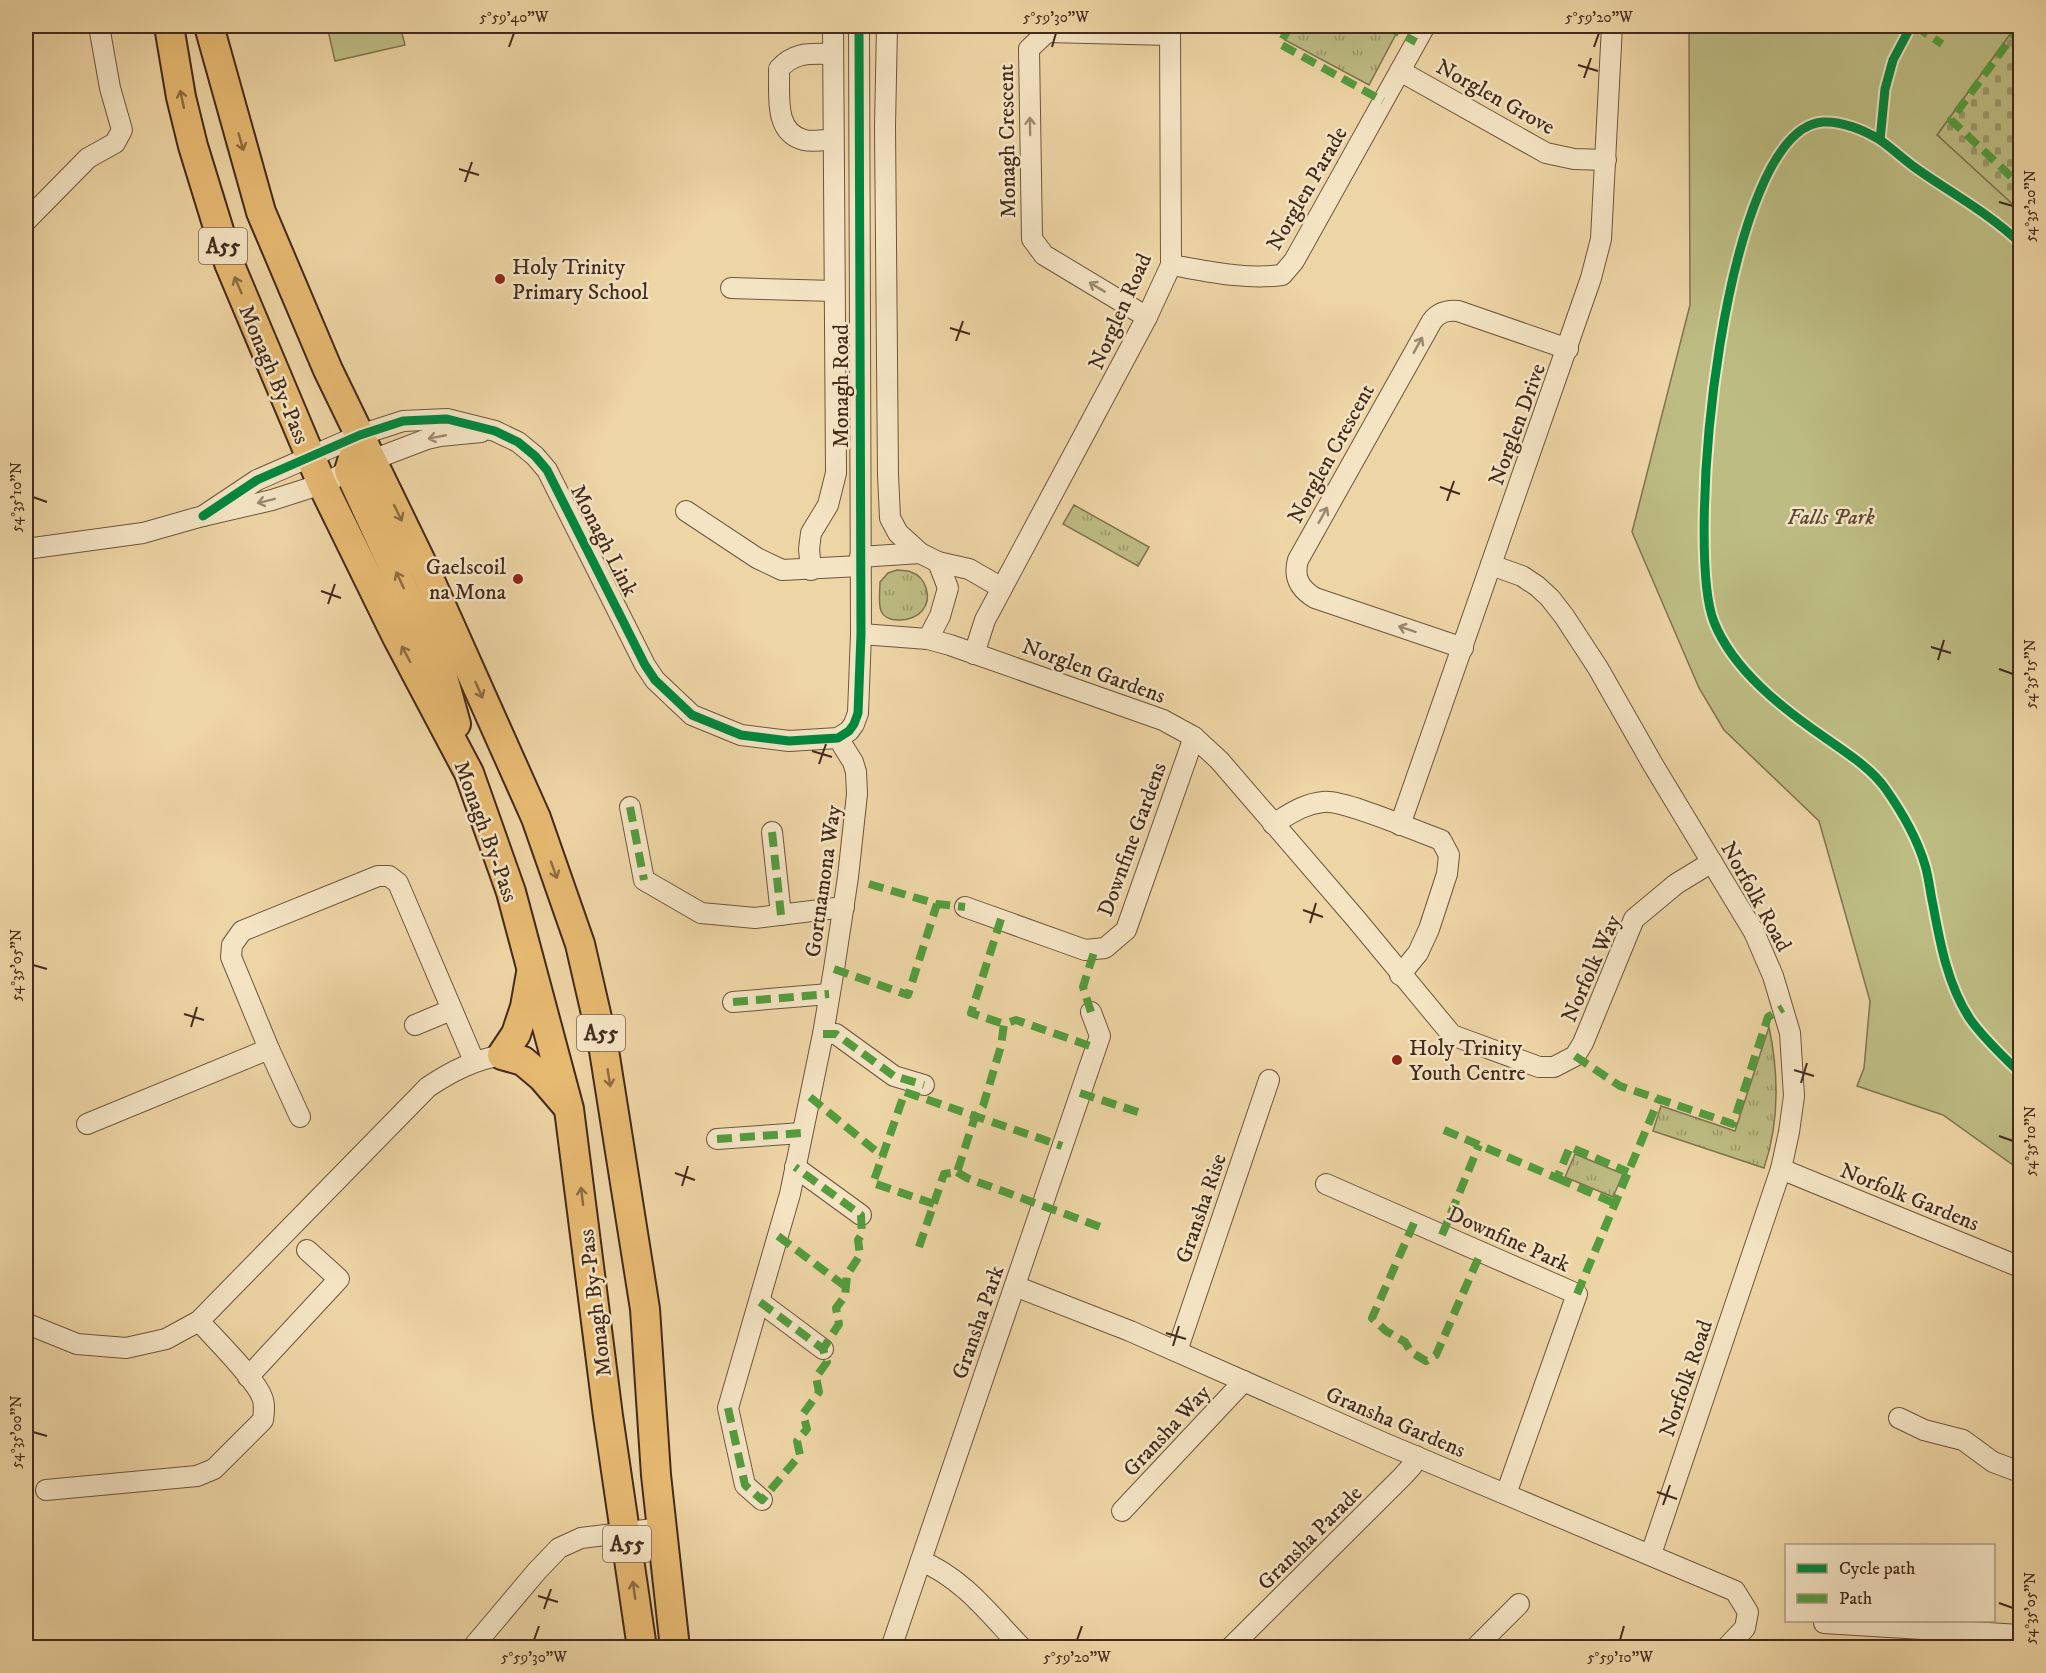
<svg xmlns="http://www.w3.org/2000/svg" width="2046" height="1673" font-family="'IM FELL DW Pica',serif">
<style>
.grass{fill:url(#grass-tufts);stroke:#807350;stroke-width:1.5}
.cemetery{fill:url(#cemetery-stones);stroke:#807350;stroke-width:1.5}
.park{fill:#bdbc83;stroke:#807350;stroke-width:1.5}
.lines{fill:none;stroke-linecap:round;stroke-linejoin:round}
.minor-casing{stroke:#6e553e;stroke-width:22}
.highway-casing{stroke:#432a1c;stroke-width:32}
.minor{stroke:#f4e4c4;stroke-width:20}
.highway{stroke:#e7ba72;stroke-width:28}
.quiet{stroke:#549c3e;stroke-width:8;stroke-dasharray:15 8;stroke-linecap:butt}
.cycleway-casing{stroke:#f4e4c4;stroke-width:13}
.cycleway{stroke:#00873e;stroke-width:9}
.oneway{stroke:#8d6b43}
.oneway2{stroke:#9c8770}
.ticks{fill:none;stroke:#432a1c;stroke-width:2}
.poi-dot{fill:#8f2418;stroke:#f4e4c4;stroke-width:2}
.labels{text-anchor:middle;stroke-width:5;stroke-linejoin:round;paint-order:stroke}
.shield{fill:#f4e4c4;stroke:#78624e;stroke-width:1.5}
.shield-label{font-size:21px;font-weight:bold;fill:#432a1c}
.street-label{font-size:22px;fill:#432a1c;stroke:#f4e4c4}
.poi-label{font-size:22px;fill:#432a1c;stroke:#f4e4c4;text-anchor:start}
.park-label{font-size:22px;font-style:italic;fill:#5b4731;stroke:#f4e4c4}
.neatline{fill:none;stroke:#432a1c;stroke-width:2}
.ticks-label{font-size:15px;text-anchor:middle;fill:#432a1c}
</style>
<defs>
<pattern id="grass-tufts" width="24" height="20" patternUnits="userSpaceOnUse" patternTransform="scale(1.5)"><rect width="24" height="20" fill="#bdbc83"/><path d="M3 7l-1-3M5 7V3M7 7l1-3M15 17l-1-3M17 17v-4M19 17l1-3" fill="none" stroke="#9b996a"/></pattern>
<pattern id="cemetery-stones" width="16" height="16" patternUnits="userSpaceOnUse" patternTransform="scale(1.5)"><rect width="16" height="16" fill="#bdbc83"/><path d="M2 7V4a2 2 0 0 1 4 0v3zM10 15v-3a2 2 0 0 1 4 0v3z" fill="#9b996a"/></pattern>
</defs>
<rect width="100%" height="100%" fill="#eed5a5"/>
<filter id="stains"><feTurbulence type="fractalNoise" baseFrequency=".00333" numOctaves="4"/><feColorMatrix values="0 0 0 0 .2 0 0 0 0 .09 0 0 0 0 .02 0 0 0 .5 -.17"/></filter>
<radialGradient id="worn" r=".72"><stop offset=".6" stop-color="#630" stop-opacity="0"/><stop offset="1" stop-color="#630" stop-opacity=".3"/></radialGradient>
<g class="grass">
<path d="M1293,26H1381L1396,34L1369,85L1285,40Z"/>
<path d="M1074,505L1149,547L1138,566L1063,524Z"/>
<path d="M897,570C901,571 907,570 911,572C926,577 933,598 922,611C914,621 887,625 881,611C878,603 880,591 880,582L888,573Z"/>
<path d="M1769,1027C1779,1075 1780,1121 1764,1168L1653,1131L1661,1106L1735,1131Z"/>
<path d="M1575,1154L1623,1174L1613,1197L1565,1177Z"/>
</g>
<path class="cemetery" d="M2016,26H2020V211L1937,135Z"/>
<g class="park">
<path d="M327,26H400L405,45L335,61Z"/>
<path d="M1689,26H2016L1937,135L2020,211V1170L1943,1115L1857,1086L1864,1068L1870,1001L1819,821L1724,730L1699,688L1632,532L1690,305Z"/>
</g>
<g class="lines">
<defs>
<g id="minor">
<path d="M887,26L885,126L888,475L890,518L898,533L920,553L938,562L969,569L1002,588"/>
<path d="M833,54C811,54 795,51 779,69C780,94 773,132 804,140C813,142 824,140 833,139"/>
<path d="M1400,71L1546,153L1574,159L1606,160"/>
<path d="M26,221L88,158L115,143L122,130L110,88L99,26"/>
<path d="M1171,265C1207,271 1245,280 1282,275L1294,261L1425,26"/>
<path d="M731,288L834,291"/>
<path d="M1147,317L1044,255L1032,239L1029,49L1047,32L1170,35"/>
<path d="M686,511L757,558L782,570L860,566"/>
<path d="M203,516L257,480L360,435L403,421L447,419L495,431L518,442L535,456L547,470L645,665L655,680L692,715L741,735L789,741L838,738L849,731L854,724L858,713L861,634L859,26"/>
<path d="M26,549L143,533L203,516L272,500L322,484L372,460L427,439L440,436L481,432"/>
<path d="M860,557L920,553"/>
<path d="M1491,565L1522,576L1537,586L1550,598L1564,616L1598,668L1652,763L1754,932L1773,976L1790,1033L1794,1096L1789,1132L1781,1169L1651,1554"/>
<path d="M811,570L809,549L811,533L828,505L836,473L833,26"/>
<path d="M861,634L928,639L950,645L1163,720L1194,737L1219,760L1356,919L1452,1035L1539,1067H1554L1575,1056L1583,1043L1634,919L1676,884L1712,862"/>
<path d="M928,639L940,616L948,588L938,562"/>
<path d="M1463,648L1315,598C1300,589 1293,578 1298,560L1432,321C1439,312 1447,310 1458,311L1568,349"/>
<path d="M974,654L985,620L1147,317L1171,265L1170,26"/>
<path d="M630,807L644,880L701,913L755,918L844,907"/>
<path d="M1273,824C1290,814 1303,804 1323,802C1343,799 1418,832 1441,840L1449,855L1447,874L1429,929L1418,953L1400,975"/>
<path d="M1400,825L1591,278L1601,239L1612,26"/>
<path d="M772,832L781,915"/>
<path d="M965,907L1085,950L1105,948L1126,930L1194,737"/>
<path d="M733,1002L829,994"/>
<path d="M415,1025L451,1010"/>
<path d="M823,1034H836L894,1076L924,1085"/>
<path d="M300,1117L269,1049L231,957L232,945L242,931L378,876H389L398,883L474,1061"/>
<path d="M87,1124L269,1049"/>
<path d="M717,1139L802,1133"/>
<path d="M795,1167L861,1215"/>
<path d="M1781,1169L2020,1267"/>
<path d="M1326,1184L1577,1294L1506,1494"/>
<path d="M1015,1286L1130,1331L1384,1443L1735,1591L1748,1612L1745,1628L1726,1648"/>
<path d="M760,1302L823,1349"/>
<path d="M30,1325L77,1344L126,1348L166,1339L199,1321L428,1087C452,1071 474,1060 502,1055"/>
<path d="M1177,1351L1269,1080"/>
<path d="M248,1377L339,1279L307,1250"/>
<path d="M1899,1418L1924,1430L1963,1440L1993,1462L2020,1472"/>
<path d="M46,1490L197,1476L214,1469L263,1420C264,1412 265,1404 262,1397C255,1378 214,1338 199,1321"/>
<path d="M762,1500L745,1485L728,1408L790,1194L823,1034L834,969L848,877L857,794L856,772L853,762L838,738"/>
<path d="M1122,1511L1244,1381"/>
<path d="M921,1561C963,1578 991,1616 1022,1648"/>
<path d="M1824,1623L2020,1635"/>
<path d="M472,1648L537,1571L559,1548L581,1538L661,1528"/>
<path d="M891,1648L1100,1036L1091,1012"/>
<path d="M1230,1648L1402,1477L1412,1466L1416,1456"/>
<path d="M1475,1648L1519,1604"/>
</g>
<g id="highway">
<path d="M169,26L181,97L193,146L229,263L322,484L397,637L469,773L511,892L569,1109L608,1416L642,1648"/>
<path d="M209,26L261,212L328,370L428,576L536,818L580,944L603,1044L645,1309L656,1475L675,1648"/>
<path d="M360,435L349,471L441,670L456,724"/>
<path d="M531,973L525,1007L516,1034L502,1055L523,1061L542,1077L566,1105"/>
</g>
</defs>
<use href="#minor" class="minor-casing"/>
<use href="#highway" class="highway-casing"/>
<use href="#minor" class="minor"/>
<use href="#highway" class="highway"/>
<g class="quiet">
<path d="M1290,26L1280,44L1383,101"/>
<path d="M1386,26L1416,42"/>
<path d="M1915,26L1942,44"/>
<path d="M2020,26L1951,120L2020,185"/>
<path d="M630,807L644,880"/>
<path d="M772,832L781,915"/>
<path d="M869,884L937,904L965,907"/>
<path d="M1001,919L971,1013L1004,1024"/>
<path d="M834,969L908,995L937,904"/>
<path d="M733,1002L829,994"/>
<path d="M1091,1012L1083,987L1095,949"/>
<path d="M823,1034H836L894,1076L924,1085"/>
<path d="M1575,1056L1620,1086L1733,1124L1768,1017L1783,1008"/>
<path d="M1080,1093L1144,1114"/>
<path d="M810,1097L882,1156"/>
<path d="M1444,1130L1557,1178L1570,1147L1628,1172"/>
<path d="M717,1139L802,1133"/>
<path d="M957,1172L967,1178L1106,1229"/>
<path d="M1557,1178L1614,1203"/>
<path d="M934,1204L873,1183L905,1092L1062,1146"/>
<path d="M1414,1223L1372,1318L1386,1331L1405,1342L1411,1352L1426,1361L1436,1355L1481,1252"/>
<path d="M1442,1235L1479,1145"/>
<path d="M778,1236L846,1287"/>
<path d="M919,1247L944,1174L957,1172L975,1117L983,1106L1001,1046L1004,1024L1016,1020L1096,1048"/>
<path d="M1577,1294L1659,1099"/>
<path d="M760,1302L823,1349"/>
<path d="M728,1408L745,1485L762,1500L800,1455L797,1441L807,1429L803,1414L819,1392L816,1377L827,1362L823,1349L839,1324L836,1308L845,1296L847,1275L860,1255L858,1240L862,1234L861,1215L795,1167"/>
</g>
<defs>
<g id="cycleway">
<path d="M1880,140L1885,89L1893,60L1911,26"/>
<path d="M2020,243C1990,214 1951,193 1917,169C1904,160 1893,149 1880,140C1864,130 1842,121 1823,122C1723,128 1684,546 1714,622C1733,670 1783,709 1824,737C1845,752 1870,767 1885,788C1902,812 1917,838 1925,865C1929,878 1930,892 1933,905C1940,943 1948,986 1970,1019C1984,1039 2003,1056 2020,1073"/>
<path d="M203,516L257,480L360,435L403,421L447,419L495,431L518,442L535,456L547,470L645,665L655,680L692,715L741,735L789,741L838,738L849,731L854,724L858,713L861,634L859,26"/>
</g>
</defs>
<use href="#cycleway" class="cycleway-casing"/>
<use href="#cycleway" class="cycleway"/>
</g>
<defs><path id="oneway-shaft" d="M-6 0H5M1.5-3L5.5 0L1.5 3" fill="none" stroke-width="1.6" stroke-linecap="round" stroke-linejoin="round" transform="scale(1.5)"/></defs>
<g class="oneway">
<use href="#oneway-shaft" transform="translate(182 99) rotate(-102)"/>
<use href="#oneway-shaft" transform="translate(241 142) rotate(74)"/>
<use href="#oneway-shaft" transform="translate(238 285) rotate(-113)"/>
<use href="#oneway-shaft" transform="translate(398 513) rotate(64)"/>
<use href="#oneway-shaft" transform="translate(400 580) rotate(-115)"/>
<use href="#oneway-shaft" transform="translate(406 654) rotate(-118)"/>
<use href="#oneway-shaft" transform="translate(479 690) rotate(66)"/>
<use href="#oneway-shaft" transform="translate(554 870) rotate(70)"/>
<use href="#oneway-shaft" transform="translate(609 1078) rotate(81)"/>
<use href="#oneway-shaft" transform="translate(582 1196) rotate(-97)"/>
<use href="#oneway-shaft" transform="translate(634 1590) rotate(-98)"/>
</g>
<g class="oneway2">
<use href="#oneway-shaft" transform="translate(1030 126) rotate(-91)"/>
<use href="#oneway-shaft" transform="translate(1097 287) rotate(-149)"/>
<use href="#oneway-shaft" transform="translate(1418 345) rotate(-61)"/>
<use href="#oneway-shaft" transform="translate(437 437) rotate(169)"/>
<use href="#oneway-shaft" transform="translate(266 501) rotate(166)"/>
<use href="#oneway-shaft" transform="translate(1323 515) rotate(-61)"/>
<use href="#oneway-shaft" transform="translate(1407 629) rotate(-161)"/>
</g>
<path class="ticks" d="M509,47L514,33M1052,47L1056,33M1594,47L1599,33M1578,65L1598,71M1584,78L1591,58M459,169L479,175M465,182L472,162M1999,202L2013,206M950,328L970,334M956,341L963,321M1440,487L1460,494M33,497L47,502M1447,501L1454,481M321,591L341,598M328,604L335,584M1931,647L1951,653M1938,660L1944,640M1999,669L2013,674M812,751L832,757M819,764L826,744M1303,910L1323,917M1310,923L1316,903M33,965L47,969M184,1014L204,1020M191,1027L197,1007M1794,1070L1814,1076M1801,1083L1807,1063M1999,1136L2013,1141M675,1173L695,1180M682,1186L688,1166M1166,1333L1186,1339M1173,1346L1179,1326M33,1432L47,1436M1657,1492L1677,1499M1663,1505L1670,1485M538,1596L558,1602M1999,1603L2013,1608M544,1609L551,1589M534,1640L539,1626M1077,1640L1082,1626M1620,1640L1624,1626"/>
<g class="poi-dot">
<circle cx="500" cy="279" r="6"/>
<circle cx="518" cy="579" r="6"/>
<circle cx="1397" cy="1060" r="6"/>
</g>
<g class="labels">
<g class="shield">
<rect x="199" y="228" width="48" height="36" rx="4.5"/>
<rect x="577" y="1015" width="48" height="36" rx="4.5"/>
<rect x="603" y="1526" width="48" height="36" rx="4.5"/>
</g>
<g class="shield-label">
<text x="223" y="253">A55</text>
<text x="601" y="1040">A55</text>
<text x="627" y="1551">A55</text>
</g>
<g class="street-label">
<text transform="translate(1496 96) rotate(29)" y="8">Norglen Grove</text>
<text transform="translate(1006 141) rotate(-91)" y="8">Monagh Crescent</text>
<text transform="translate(1306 188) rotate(-60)" y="8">Norglen Parade</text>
<text transform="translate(1119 311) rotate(-66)" y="8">Norglen Road</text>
<text transform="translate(275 374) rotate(67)" y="8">Monagh By-Pass</text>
<text transform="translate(840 386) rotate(-90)" y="8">Monagh Road</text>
<text transform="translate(1516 424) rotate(-70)" y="8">Norglen Drive</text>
<text transform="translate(1330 453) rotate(-61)" y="8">Norglen Crescent</text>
<text transform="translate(605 540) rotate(63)" y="8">Monagh Link</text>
<text transform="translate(1094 670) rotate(20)" y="8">Norglen Gardens</text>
<text transform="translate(487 831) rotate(70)" y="8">Monagh By-Pass</text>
<text transform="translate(1131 839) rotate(-70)" y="8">Downfine Gardens</text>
<text transform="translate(822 881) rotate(-82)" y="8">Gortnamona Way</text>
<text transform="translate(1757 896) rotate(61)" y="8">Norfolk Road</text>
<text transform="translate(1590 968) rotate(-66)" y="8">Norfolk Way</text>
<text transform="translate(1910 1196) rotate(22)" y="8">Norfolk Gardens</text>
<text transform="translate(1200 1208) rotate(-71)" y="8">Gransha Rise</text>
<text transform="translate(1509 1238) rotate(24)" y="8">Downfine Park</text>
<text transform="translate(594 1303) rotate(-97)" y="8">Monagh By-Pass</text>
<text transform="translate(977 1322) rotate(-71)" y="8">Gransha Park</text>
<text transform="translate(1685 1378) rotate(-71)" y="8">Norfolk Road</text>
<text transform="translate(1396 1421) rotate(23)" y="8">Gransha Gardens</text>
<text transform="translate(1166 1430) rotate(-47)" y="8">Gransha Way</text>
<text transform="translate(1309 1537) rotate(-45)" y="8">Gransha Parade</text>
</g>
<g class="poi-label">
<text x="512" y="274">Holy Trinity<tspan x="512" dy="25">Primary School</tspan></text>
<text x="506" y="574" text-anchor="end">Gaelscoil<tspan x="506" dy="25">na Mona</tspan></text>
<text x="1409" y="1055">Holy Trinity<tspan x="1409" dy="25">Youth Centre</tspan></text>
</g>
<g class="park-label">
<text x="1831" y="524">Falls Park</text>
</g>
</g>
<rect width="2046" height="1673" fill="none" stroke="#eed5a5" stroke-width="66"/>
<rect x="1785" y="1544" width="210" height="78" fill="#f4e4c4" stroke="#ad9a81" stroke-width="1.5"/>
<rect x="1797" y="1564" width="30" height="9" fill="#00873e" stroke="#ad9a81" stroke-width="1.5"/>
<text x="1839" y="1574" font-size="18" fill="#432a1c">Cycle path</text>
<rect x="1797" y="1594" width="30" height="9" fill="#549c3e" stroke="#ad9a81" stroke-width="1.5"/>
<text x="1839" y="1604" font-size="18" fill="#432a1c">Path</text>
<rect x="33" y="33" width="1980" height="1607" class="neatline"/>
<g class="ticks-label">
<text x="514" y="22">5°59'40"W</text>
<text x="1056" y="22">5°59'30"W</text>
<text x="1599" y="22">5°59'20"W</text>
<text transform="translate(2030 206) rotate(-90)" y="5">54°35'20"N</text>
<text transform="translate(16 497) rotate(-90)" y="5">54°35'10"N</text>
<text transform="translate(2030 674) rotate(-90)" y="5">54°35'15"N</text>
<text transform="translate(16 965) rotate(-90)" y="5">54°35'05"N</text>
<text transform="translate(2030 1141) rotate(-90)" y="5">54°35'10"N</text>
<text transform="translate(16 1432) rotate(-90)" y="5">54°35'00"N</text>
<text transform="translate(2030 1608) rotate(-90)" y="5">54°35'05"N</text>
<text x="534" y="1662">5°59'30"W</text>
<text x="1077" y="1662">5°59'20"W</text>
<text x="1620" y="1662">5°59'10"W</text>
</g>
<rect width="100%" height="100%" filter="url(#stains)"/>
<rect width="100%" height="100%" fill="url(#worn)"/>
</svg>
